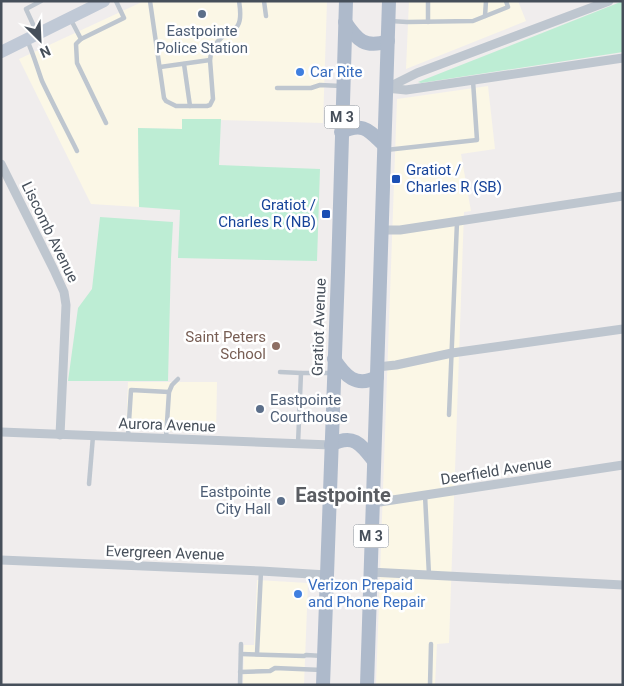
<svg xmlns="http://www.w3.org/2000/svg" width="624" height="686" font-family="Roboto,sans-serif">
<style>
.commercial{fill:#fbf7e6}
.green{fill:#bdedd4}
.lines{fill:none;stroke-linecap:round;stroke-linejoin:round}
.service{stroke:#bec6cf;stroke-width:4.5}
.minor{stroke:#bec6cf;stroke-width:9}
.secondary{stroke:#c0c9d6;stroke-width:12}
.primary{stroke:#aebacb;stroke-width:14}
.service-dot{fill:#5c6f8a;stroke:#fff;stroke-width:2}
.shop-dot{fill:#3f7fe0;stroke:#fff;stroke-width:2}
.transit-dot{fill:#1a4fb4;stroke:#fff;stroke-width:2}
.education-dot{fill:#8d6e63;stroke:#fff;stroke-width:2}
.labels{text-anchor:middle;stroke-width:5;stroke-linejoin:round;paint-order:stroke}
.shield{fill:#fff;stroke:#7e848c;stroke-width:1}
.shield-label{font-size:14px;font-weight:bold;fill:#464f5a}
.service-label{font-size:15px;fill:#4e5e75;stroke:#fff}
.shop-label{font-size:15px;fill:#366cbe;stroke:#fff;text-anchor:start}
.transit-label{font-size:15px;fill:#164399;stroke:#fff;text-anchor:start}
.street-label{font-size:15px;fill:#464f5a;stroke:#fff}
.education-label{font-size:15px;fill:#785e54;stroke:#fff;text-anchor:end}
.district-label{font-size:20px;font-weight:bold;fill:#5a5d62;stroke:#fff}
</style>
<rect width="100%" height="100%" fill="#f0eded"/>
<g class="commercial">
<path d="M144,1H327L323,123L183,119L182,129L138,128L139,207L91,204L19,59Z"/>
<path d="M409,1H518L526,21L406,69Z"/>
<path d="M488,86L495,149L461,154L471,211L464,212L449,643L437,644L435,685H376L397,99Z"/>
<path d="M128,382H217L216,433L126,429Z"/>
<path d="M257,580L308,583L304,685H243L244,645H254Z"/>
</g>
<g class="green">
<path d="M623,1V52L421,83L418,82Z"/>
<path d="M182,119H221L219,165L320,169L317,261L178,258L180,210L139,207L138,128L182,129Z"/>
<path d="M100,217L173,222L171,259L168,381H68L78,308L92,289Z"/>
</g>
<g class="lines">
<g class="service">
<path d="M150,1L164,98L166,101L176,106H207L210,105L213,99L210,60C211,47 218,39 229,32C232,30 237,28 238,25C242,18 240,8 239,1"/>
<path d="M264,1L266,16"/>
<path d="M485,16L486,1"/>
<path d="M70,18L81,39"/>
<path d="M390,21L407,22L473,21L508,7L506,1"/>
<path d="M428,22V1"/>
<path d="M37,33L26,9L41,1"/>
<path d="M27,40C33,53 37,67 42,81C53,104 65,127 77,151"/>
<path d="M184,64L190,106"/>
<path d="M160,67L210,60"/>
<path d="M277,88H311L320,85L341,86"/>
<path d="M106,123L77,63L76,44L81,39L124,18L116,1"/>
<path d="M386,150L477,140L473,81"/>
<path d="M280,372L301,373"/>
<path d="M449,415L457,222"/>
<path d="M128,437L131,390L169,392"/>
<path d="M166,438L169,392L172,385L178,379"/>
<path d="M298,444L301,373H332"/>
<path d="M89,484L93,436"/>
<path d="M425,495L429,575"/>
<path d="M241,654L304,656L306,655L323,656"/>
<path d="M257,654L261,571"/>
<path d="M240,672L270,671L275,668L322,670"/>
<path d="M240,685L241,644"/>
<path d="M430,685L431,644"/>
</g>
<g class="minor">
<path d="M386,88L406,90L623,58"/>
<path d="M387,88L417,73L609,1"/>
<path d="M1,164L54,270L64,292L66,305L60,435"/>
<path d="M381,230H400L623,196"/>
<path d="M377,367L396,365L452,353L623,329"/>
<path d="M1,432L331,445"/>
<path d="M373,503L623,465"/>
<path d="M1,560L261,571L327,575"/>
<path d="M370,572L623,585"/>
</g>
<path class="secondary" d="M1,52L104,1"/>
<g class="primary">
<path d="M345,22C357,40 365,49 388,41"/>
<path d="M341,132C364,122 368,130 384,145"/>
<path d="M334,359C345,376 356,388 377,377"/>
<path d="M331,445C353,433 361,444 374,461"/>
<path d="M323,685L338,272L346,1"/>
<path d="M367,685L389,1"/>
</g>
</g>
<g class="service-dot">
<circle cx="202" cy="14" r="5"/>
<circle cx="260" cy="409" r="5"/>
<circle cx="281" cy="501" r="5"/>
</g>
<g class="shop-dot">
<circle cx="300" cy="72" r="5"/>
<circle cx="298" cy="594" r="5"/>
</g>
<g class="transit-dot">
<rect x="391" y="174" width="10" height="10" rx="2.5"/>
<rect x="321" y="209" width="10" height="10" rx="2.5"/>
</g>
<circle class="education-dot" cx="276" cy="346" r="5"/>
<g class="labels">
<g class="shield">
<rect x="324.5" y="105.5" width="35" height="23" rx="4"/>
<rect x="353.5" y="524.5" width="35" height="23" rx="4"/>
</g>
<g class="shield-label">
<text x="342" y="122">M 3</text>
<text x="371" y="541">M 3</text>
</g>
<g class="service-label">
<text x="202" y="36">Eastpointe<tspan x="202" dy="17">Police Station</tspan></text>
<text x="270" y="405" text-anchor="start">Eastpointe<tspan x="270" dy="17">Courthouse</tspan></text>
<text x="271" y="497" text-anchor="end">Eastpointe<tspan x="271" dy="17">City Hall</tspan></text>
</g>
<g class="shop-label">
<text x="310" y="77">Car Rite</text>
<text x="308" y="590">Verizon Prepaid<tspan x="308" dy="17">and Phone Repair</tspan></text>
</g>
<g class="transit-label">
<text x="406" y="175">Gratiot /<tspan x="406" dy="17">Charles R (SB)</tspan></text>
<text x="316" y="210" text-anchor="end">Gratiot /<tspan x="316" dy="17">Charles R (NB)</tspan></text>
</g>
<g class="street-label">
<text transform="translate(50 232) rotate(64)" y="5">Liscomb Avenue</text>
<text transform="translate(319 327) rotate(-88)" y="5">Gratiot Avenue</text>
<text transform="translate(167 425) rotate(2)" y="5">Aurora Avenue</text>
<text transform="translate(496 471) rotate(-9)" y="5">Deerfield Avenue</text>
<text transform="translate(165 553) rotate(2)" y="5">Evergreen Avenue</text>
</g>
<g class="education-label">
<text x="266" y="342">Saint Peters<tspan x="266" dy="17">School</tspan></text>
</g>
<g class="district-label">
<text x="343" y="502">Eastpointe</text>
</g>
</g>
<rect width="624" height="686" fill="none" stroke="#464f5a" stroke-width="5"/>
<g transform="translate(40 40) rotate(156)" stroke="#ffffff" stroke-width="4" paint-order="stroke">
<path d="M0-4L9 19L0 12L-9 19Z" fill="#464f5a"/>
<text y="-8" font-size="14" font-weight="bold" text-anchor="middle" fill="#464f5a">N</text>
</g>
</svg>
